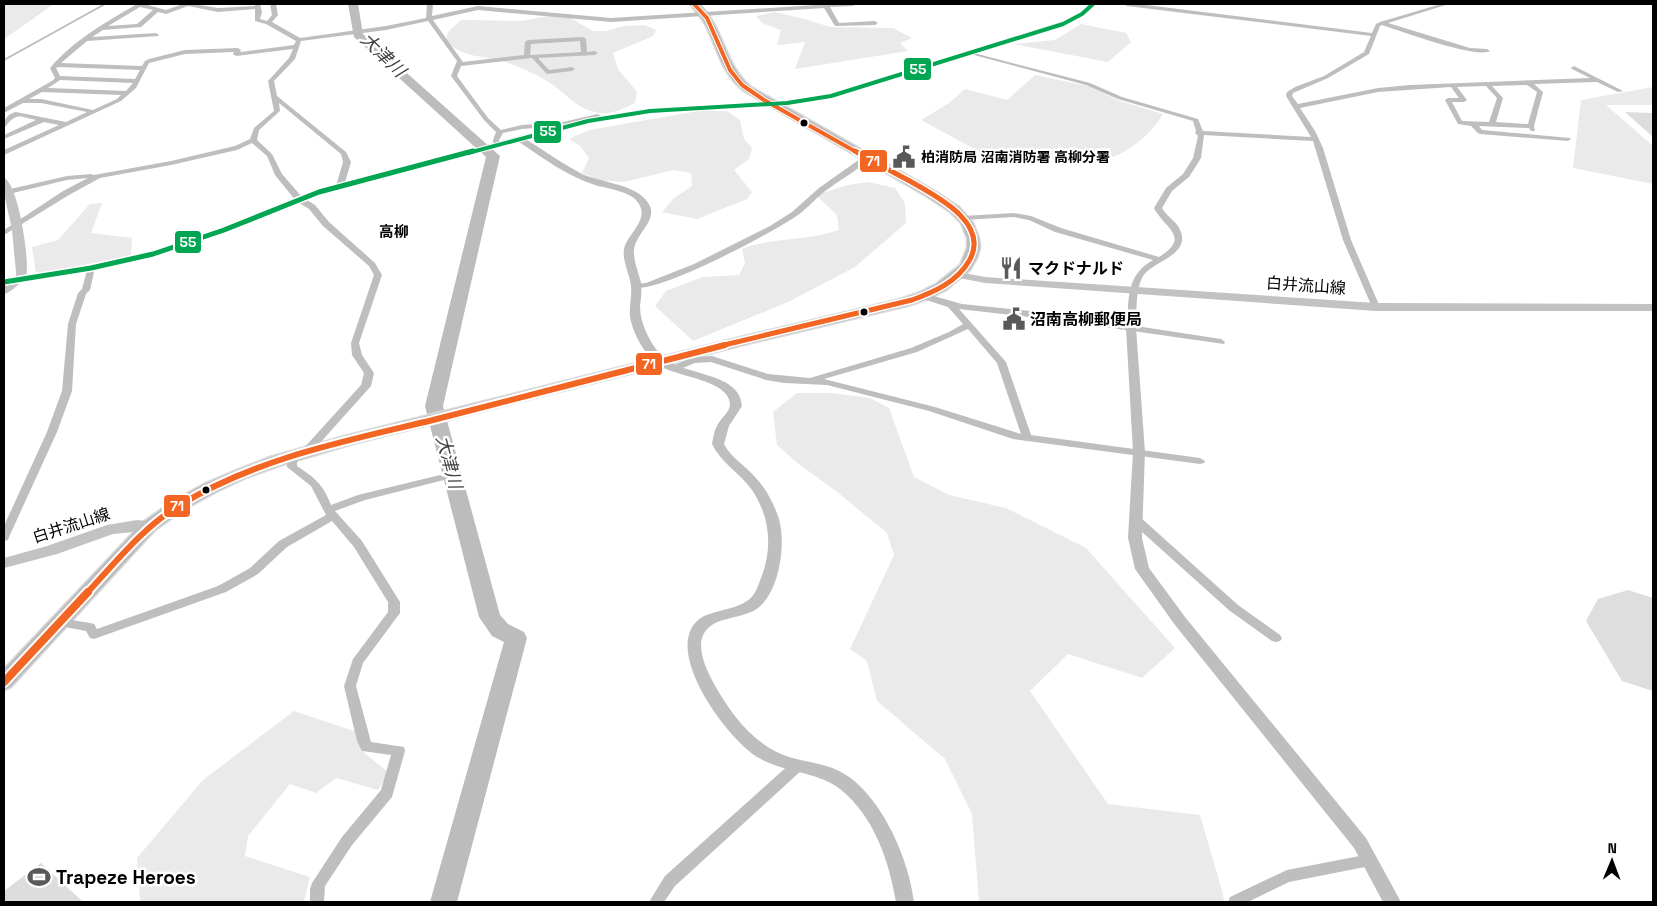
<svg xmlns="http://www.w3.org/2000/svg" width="1657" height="906" font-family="'Space Grotesk','Noto Sans JP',sans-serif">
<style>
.green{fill:#eaeaea}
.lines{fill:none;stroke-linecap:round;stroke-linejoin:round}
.stream{stroke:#bcbcbc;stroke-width:2}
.river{fill:#bcbcbc;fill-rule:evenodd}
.runway{fill:#dedede;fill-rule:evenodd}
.building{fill:#ddd}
.primary-casing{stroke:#dbdbdb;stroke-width:3}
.minor{fill:#bebebe;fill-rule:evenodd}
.tertiary{fill:#bebebe;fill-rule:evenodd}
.secondary{fill:#c2c2c2;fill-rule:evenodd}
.primary{fill:#bdbdbd;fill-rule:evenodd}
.bus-1-far3-casing{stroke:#fff;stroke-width:6}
.bus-1-far2-casing{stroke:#fff;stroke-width:8}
.bus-1-far1-casing{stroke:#fff;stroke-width:10}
.bus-1-casing{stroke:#fff;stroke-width:12}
.bus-2-far1-casing{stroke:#fff;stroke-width:6}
.bus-2-casing{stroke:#fff;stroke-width:8}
.bus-1-far3{stroke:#f26522;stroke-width:4}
.bus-1-far2{stroke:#f26522;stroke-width:5}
.bus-1-far1{stroke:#f26522;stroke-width:6}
.bus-1{stroke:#f26522;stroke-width:8}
.bus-2-far1{stroke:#00a651;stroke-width:4}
.bus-2{stroke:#00a651;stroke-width:5}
.bus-dot{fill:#000;stroke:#fff;stroke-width:2}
.labels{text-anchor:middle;stroke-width:5;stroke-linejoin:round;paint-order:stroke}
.far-poi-label{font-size:14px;font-weight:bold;fill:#000;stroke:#fff;text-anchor:start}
.far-neighbourhood-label{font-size:15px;font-weight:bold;fill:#000;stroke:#fff}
.poi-label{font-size:16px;font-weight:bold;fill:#000;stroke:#fff;text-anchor:start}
.street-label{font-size:16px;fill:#000;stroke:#fff}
.water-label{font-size:18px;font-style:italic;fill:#414141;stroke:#fff}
.near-poi-label{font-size:19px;font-weight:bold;fill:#000;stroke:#fff;text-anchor:start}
.line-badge{stroke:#fff;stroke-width:2}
.badge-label{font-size:14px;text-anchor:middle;font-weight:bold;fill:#fff}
</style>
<rect width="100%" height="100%" fill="#fff"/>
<g class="green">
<path d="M4,4H54L4,39Z"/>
<path d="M775,12L805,19L830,27L893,28L912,38L900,43L908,51L795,69L805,42L777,45L781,30L762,23L756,16Z"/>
<path d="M548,16L570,18L593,31H606L624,26L645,25L656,30L653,36L613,53L618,69L637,92L635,103C622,109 610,116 595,112C575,108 564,91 547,81C535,74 519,66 505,62C486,55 459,59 446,39L448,32L461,20L521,21Z"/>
<path d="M1081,24L1126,33L1131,42L1108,62L1014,44L1055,40Z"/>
<path d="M1035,75L1088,86L1120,101L1163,114C1152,133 1131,151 1110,158C1098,163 1050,159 1035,157L1023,165L982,153L921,120L949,103L965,89L1007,100Z"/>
<path d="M1653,87V105H1606L1653,146V184L1573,168L1581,100Z"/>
<path d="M698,111H727L740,120L744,139L752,148L749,159L734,170L752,192L747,199L697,219L662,212L674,198L692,186L691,173L674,170L624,182L598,180L582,173L589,158L580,146L569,139L589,130Z"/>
<path d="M868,182L895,188L905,203L906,223L855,267L788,302L693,341L655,306L666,291L703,277L739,275L745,263L742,249C773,237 808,241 839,230L837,215L816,195L848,185Z"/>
<path d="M102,203L91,233L132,238L131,256L36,274L32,247L58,240L90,204Z"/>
<path d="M797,393H831L870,398L889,408L914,477L949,495L1006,508L1086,548L1175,648L1142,678L1068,654L1030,691L1108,804L1200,815L1223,894L1224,902H979L972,814L945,759L877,701L867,661L850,649L894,555L887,533L836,491L796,462L777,445L773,412Z"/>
<path d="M294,711L357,732L362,751L389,773L378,790L336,778L316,793L290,784L248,836L245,856L310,877L304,902H140L137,858L203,780Z"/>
</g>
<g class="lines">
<path class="stream" d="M4,60L105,4"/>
<path class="river" d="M348,4H358L363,34L500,156L443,406L500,615L508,624L524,632L527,638L457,902H430L504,642L492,636L479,617L425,406L486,157L354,37Z"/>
<path class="runway" d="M1628,590L1653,598V691L1622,681L1586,621L1598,599Z"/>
</g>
<g class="building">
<path d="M1625,112L1653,113V137Z"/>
<path d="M41,863L83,902H4V891Z"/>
</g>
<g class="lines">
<defs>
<path id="primary" d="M690,4H699C724,27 724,65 751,87L935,191L959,207L973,223L979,238L980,248L977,258L970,270L946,290L928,299L907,306L751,343L349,445L282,465L248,477L216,492L185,509L155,530L11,687L4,690V669L143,522L173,501L204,484L237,470L270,457L345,436L749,335L897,300L918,293L936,284L960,265L967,248V238L961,223L950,212L926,196L744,91C722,74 718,50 706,26C702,17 695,11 690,4Z"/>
</defs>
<use href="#primary" class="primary-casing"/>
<g class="minor">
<path d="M137,4H144L166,10L183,4H194L218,8L255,6L254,4H260L262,12L260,19L267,21L272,15L270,4H276L278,15L272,22L300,38L386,26L426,18L427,4H433L432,16L478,6L611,18L832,4H856L853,6L830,7L839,23L875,21L878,23L875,25L835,26L824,8L611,22L478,10L433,20L463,62L524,55L525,42L528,40L583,37L586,39L587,52L595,51L598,53L595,55L538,58L549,70L572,67L575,69L572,71L547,74L532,58L461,66L457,76L488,118L501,130L522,125L563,122L598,114L604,118L601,120L597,118L563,126L522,129L503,133L499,140V145L496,147L493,145V140L496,132L484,120L451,76L457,61L428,21L386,30L301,41L295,59L274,81L277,96L346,152L351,162L344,186L340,188L336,186L343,162L341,154L279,103L280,111L259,130L257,140L272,154L282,174L302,197L315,205L329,222L375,263L382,275L359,343L362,355L374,373L371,386L311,453H303L302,451L303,449L361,385L364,373L352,355L351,343L374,275L369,266L323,226L309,209L296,201L275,175L267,156L252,143L237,150L171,165L100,178L69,195L4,235V230L63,191L88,178L67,180L9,194L5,192L6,190L67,176L91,174L94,175L171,161L235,146L250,139L254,128L274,111L268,81L289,58L293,49L236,56L233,54L234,52L185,54L149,63L136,88L121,101L4,155V150L59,125L44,122L4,139V135L36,120C20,117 17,112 6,126L4,127C4,118 8,114 16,112L66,122L87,112L41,103H23L4,113V108L52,81L55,78L50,68C74,40 106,22 137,4ZM188,6L218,12L255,9V21L266,24L296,41L294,45L240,52L241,50L238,48L185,50L149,59L145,61L142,66L61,63L87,41L158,36L159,35L156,33L92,37L103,30L141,27L158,12L166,14ZM140,7L153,10L137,24L108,26ZM580,41L581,52L530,55L531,44ZM58,67L140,70L135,79L60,76L56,68ZM60,80L133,83L126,91L48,88ZM42,92L121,95L117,99L93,110L41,99H29Z"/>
<path d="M1124,4H1138L1372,33L1376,24L1380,22L1441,4H1449L1388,23L1470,48L1487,49L1490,51C1476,59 1401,31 1382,25L1380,26L1369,54L1328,78L1293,93L1292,96L1298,104L1378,88L1410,85L1590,78L1572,69L1571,68L1574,66L1623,91L1618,92L1597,82L1534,84L1543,92L1534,126L1535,131H1531L1529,128L1479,126L1482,130L1570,138L1571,139L1568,141L1480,134L1478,133L1471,126L1458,124L1445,100L1448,98H1459L1451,87L1378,92L1300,108L1315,131L1323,148L1351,240L1380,307L1379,309L1376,310L1372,307L1343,240L1313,141L1204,135L1201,158L1189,177L1172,191L1162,208C1167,217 1178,222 1181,232C1189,256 1153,261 1143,276C1135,290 1137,310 1136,326L1221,339L1225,342L1224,344L1055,320L959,309L1006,362L1031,435L1200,458L1205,461L1204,463L1200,464L1013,439L929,411L827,385L784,383L766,380L711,362L695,363L678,370H672L670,368L672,366L693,357L712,356L768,374L810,378L911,348L949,332L963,324L948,307L920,298V294L923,293L962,304L1031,311L1127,325C1129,298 1126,275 1153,260L1055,232L1029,220L1014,217L963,220L959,218L963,216L1014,213L1031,216L1061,228L1159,257C1192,237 1164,228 1154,208L1166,188L1183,174L1193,158L1198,136L1195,133L1196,131L1193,121L1118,99L1086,85L970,54V52L1090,83L1122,97L1198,119L1203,131L1311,137L1286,96L1287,92L1295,87L1324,76L1364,52L1371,36L1127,6ZM1527,85L1537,92L1528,124L1496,122L1503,98L1492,86ZM1486,86L1497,98L1489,122L1462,121L1452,102H1464L1467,100L1457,87ZM968,329L997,363L1021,434L935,407L824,379L917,352Z"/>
<path d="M864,156L871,158C857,171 839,180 824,192C814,200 806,210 795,217C775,231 649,299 633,286L634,284L646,283L694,264L770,226L792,212L819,188Z"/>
<path d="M88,266H91L95,268L90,290L86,294L76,324L72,391L57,432L9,537L8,540L4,541V526L47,432L62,391L68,324L78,293L82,289Z"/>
<path d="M292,452L297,455V466C316,479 322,483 331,505L358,495L440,475L445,478L444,480L365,500L335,511L362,541L400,602V613L363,663L356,686L371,742L404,747L405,751L392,797L352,845L325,886L324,902H310V889L312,883L342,837L381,790L391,755L362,751L357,741L344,686L353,659L388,612V602L354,547L332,521L287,547L258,574L226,592L94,639L90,638L86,631L60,626L56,625L54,622L56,619L60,618L90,623L94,624L97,629L218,586L250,568L279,541L326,515L311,486L287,467V455Z"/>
<path d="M1136,516L1140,517L1238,605L1280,635L1282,638L1280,641L1276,642L1272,641L1230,611L1132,523L1131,520Z"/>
<path d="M797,761L802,762L804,766L802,770L675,886L664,902H649L665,876L792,762Z"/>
<path d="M1370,854L1375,856L1377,860L1375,864L1370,866L1289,882L1248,902H1228L1230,897L1287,870Z"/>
</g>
<g class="tertiary">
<path d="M1089,4H1096L1084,15L1066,26L831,98L787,105L650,113L588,123L527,140C545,151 563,164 582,174C600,182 632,184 645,199C663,218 636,231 634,250C633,260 639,273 641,283C642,291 641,298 640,306C640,323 649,341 660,354C679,377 740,370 742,406L729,426L724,444C731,458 745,465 755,477C766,488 774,504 779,519C786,543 780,591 758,608C748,615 734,617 723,620C690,630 701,659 713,682C731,714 753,745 789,757C805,762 822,763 837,770C879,789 909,858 914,902H896C889,861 874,816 840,789C819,772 785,773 759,758C728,741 655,643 704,616C718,610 735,609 747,601C755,596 758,586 761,578C773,548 770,517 752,490C740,473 721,463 712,444C713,438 714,431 717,426C720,418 731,412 730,403C727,380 679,377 662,367C646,358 633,334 630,317C629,306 632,297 631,286C630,275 622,261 624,249C627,234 649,221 639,204C632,191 608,189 595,185C567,176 543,158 519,142L322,194L227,232L157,256L91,271L4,285V279L91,265L150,252L221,228L316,190L588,118L650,109L787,101L830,94L1060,22L1080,13Z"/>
<path d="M1131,325L1136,328L1145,452L1142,538L1149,568L1185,617L1366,838L1401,902H1383L1354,848L1175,625L1135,569L1128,538L1133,452L1126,328Z"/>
</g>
<g class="secondary">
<path d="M4,178C18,182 32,268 25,281C16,284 13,292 4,294V285L11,278L16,276V272L12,230L4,193Z"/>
<path d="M958,272L985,277L1376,303L1653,304V311H1376L985,283L954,277L952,275Z"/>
<path d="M137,520L154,522L156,526L154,530L113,534L57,554L4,568V558L47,546L107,525Z"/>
</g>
<use href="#primary" class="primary"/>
<defs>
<path id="bus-1-far3" d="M694,4L707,18L730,70L742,85L764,100L858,153"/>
<path id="bus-1-far2" d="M720,346L912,300C934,292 957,282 969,261C992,222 932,194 906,179C889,170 872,161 855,151"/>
<path id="bus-1-far1" d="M87,593C116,562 143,527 180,505C257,458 346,441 433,420C530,395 628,370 725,345"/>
<path id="bus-1" d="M4,682L88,592"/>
<path id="bus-2-far1" d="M468,153L588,121L650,111L787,103L831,96L1063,24L1082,14L1093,4"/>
<path id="bus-2" d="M4,282L91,268L153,254L224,230L319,192L473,151"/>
</defs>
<use href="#bus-1-far3" class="bus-1-far3-casing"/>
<use href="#bus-1-far2" class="bus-1-far2-casing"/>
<use href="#bus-1-far1" class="bus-1-far1-casing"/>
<use href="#bus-1" class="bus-1-casing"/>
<use href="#bus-2-far1" class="bus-2-far1-casing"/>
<use href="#bus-2" class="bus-2-casing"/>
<use href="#bus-1-far3" class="bus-1-far3"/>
<use href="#bus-1-far2" class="bus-1-far2"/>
<use href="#bus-1-far1" class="bus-1-far1"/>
<use href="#bus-1" class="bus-1"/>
<use href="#bus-2-far1" class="bus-2-far1"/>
<use href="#bus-2" class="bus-2"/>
</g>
<defs>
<symbol id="civic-bare" viewBox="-9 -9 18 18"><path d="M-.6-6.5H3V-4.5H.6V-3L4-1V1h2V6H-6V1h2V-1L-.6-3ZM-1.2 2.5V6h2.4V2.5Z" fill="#595959" stroke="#fff" stroke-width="2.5" paint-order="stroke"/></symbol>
<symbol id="restaurant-bare" viewBox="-9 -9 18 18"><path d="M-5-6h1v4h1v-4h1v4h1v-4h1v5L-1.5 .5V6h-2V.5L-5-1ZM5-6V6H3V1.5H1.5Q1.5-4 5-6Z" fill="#595959" stroke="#fff" stroke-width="2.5" paint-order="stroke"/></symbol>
<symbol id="stadium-bare" viewBox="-9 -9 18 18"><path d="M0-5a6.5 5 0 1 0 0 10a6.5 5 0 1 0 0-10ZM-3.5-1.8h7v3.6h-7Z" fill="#595959" stroke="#fff" stroke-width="2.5" paint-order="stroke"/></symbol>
</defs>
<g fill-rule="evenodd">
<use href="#civic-bare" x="888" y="141" width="32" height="32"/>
<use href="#restaurant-bare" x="995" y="252" width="32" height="32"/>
<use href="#civic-bare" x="998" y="303" width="32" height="32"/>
<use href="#stadium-bare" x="23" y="861" width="32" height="32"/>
</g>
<g class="bus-dot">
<circle cx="804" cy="123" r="4.5"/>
<circle cx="864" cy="312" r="4.5"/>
<circle cx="206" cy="490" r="4.5"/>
</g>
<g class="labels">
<g class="far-poi-label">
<text x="921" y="162">柏消防局 沼南消防署 高柳分署</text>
</g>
<g class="far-neighbourhood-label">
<text x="394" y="237">高柳</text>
</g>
<g class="poi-label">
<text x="1028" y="274">マクドナルド</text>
<text x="1030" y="325">沼南高柳郵便局</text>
</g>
<g class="street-label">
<text transform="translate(1306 285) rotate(4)" y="6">白井流山線</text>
<text transform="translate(71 525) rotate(-18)" y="6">白井流山線</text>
</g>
<g class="water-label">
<text transform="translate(383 55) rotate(44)" y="6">大津川</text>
<text transform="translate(449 462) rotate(75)" y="6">大津川</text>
</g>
<g class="near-poi-label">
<text x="56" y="884">Trapeze Heroes</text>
</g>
</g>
<g class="line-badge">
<rect x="903" y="57" width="29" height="24" rx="5" fill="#00a651"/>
<rect x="533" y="120" width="29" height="24" rx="5" fill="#00a651"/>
<rect x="859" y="149" width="29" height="24" rx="5" fill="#f26522"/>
<rect x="174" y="230" width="28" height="24" rx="5" fill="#00a651"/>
<rect x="635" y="352" width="28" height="24" rx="5" fill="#f26522"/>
<rect x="163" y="494" width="28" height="24" rx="5" fill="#f26522"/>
</g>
<g class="badge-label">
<text x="918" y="74">55</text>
<text x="548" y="136">55</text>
<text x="873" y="166">71</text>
<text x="188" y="247">55</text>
<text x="649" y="369">71</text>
<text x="177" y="511">71</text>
</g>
<rect width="1657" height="906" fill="none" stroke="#000000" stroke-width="10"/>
<g transform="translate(1612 861) rotate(1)" stroke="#ffffff" stroke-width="4" paint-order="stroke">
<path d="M0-4L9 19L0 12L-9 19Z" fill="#000000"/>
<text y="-8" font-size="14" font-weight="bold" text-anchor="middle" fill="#000000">N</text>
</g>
</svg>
